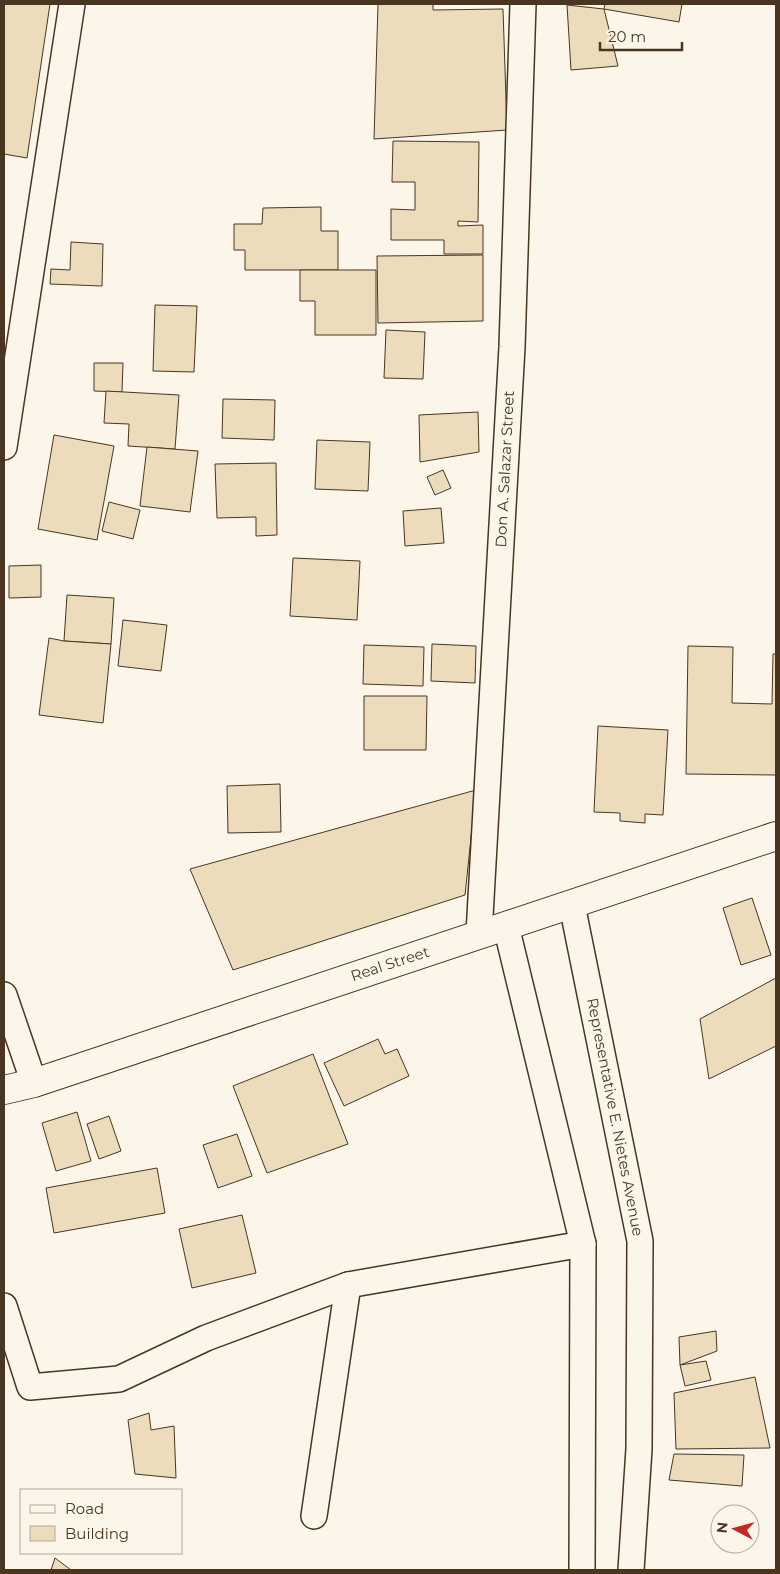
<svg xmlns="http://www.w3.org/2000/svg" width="780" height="1574" font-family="Montserrat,sans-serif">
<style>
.building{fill:#ecdcbc;stroke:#4a3520}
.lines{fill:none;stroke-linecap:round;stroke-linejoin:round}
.street-casing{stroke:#4a3520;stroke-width:28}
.secondary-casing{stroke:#4a3520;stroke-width:30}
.street{stroke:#fbf6e9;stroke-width:25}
.secondary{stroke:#fbf6e9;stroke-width:28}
.labels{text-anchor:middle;stroke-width:4;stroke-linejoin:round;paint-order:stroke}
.street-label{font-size:15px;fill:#4a3520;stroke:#fbf6e9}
</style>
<rect width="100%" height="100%" fill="#fbf6e9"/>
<g class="building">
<path d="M4,4H50L27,158L4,154Z"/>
<path d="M378,4H433V10L503,9L507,130L374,139Z"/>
<path d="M605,4H682L679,22L604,9Z"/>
<path d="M567,5L604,9L618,66L571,70Z"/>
<path d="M393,141L479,142L478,222L458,221V226L483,225V254H444V240H391V209L415,210V182H392Z"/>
<path d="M321,207V231H338V270H245V250H234V224H262L263,208Z"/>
<path d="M71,242L103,244L102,286L50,284L51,269L70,270Z"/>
<path d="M483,255V321L378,323L377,256Z"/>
<path d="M300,270H376V335H315V301H300Z"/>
<path d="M155,305L197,306L194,372L153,371Z"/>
<path d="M386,330L425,332L423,379L384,378Z"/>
<path d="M94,363H123L122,392L94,391Z"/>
<path d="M106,391L179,395L175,449L128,446L129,424L104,423Z"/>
<path d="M223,399L275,400L274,440L222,438Z"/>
<path d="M478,412L479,452L420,462L419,415Z"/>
<path d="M54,435L114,446L97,540L38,529Z"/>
<path d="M317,440L370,442L368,491L315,489Z"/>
<path d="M147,447L198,451L190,512L140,506Z"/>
<path d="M276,463L277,535L256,536V517L217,518L215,464Z"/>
<path d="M443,470L451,488L435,495L427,477Z"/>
<path d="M109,502L140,510L133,539L102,531Z"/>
<path d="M441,508L444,543L405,546L403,511Z"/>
<path d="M293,558L360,561L357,620L290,616Z"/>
<path d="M41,565V597L9,598V566Z"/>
<path d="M67,595L114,598L111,644L64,641Z"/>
<path d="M123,620L167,625L161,671L118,666Z"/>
<path d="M49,638L64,641L111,644L103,723L39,715Z"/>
<path d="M432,644L476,646L475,683L431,681Z"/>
<path d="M364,645L424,647L423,686L363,684Z"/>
<path d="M688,646L733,647L732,703L772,704L773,654H776V775L686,774Z"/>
<path d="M364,696H427L426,750H364Z"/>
<path d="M598,726L668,730L663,815L645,814V823L620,821V813L594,812Z"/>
<path d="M280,784L281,832L228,833L227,786Z"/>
<path d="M476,790L465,895L233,970L190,869Z"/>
<path d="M752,898L771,955L741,965L723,908Z"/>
<path d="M776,978V1046L709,1079L700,1019Z"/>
<path d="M378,1039L385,1054L397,1049L409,1076L344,1106L324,1063Z"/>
<path d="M313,1054L348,1144L267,1173L233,1086Z"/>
<path d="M77,1112L91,1161L56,1171L42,1123Z"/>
<path d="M109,1116L121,1151L99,1159L87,1124Z"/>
<path d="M237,1134L252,1176L218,1188L203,1145Z"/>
<path d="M157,1168L165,1213L54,1233L46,1188Z"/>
<path d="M242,1215L256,1273L192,1288L179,1229Z"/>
<path d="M716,1331L717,1351L680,1365L679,1337Z"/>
<path d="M706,1361L711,1380L685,1386L680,1365Z"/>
<path d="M755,1377L770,1448L676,1449L674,1393Z"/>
<path d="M149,1413L151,1430L174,1426L176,1478L135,1474L128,1420Z"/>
<path d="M674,1454L744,1455L742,1486L669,1480Z"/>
<path d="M55,1558L71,1570H51Z"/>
</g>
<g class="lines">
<defs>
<g id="street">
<path d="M4,447L72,4"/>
<path d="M572,905L640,1241L639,1449L631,1570"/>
<path d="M506,926L583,1244L582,1570"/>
<path d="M479,934L512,347L523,4"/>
<path d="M4,995L34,1083"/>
<path d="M4,1306L30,1387L119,1379L206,1338L348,1285"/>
<path d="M314,1516L348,1285L583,1244"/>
</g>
<path id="secondary" d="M4,1090L34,1083L776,836"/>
</defs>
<use href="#street" class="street-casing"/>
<use href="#secondary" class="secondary-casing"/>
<use href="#street" class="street"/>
<use href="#secondary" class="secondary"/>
</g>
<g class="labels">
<g class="street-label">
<text transform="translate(505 469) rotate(-87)" y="5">Don A. Salazar Street</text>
<text transform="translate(390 964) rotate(-18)" y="5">Real Street</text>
<text transform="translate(615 1117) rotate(79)" y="5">Representative E. Nietes Avenue</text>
</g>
</g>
<rect width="780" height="1574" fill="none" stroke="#4a3520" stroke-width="10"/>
<rect x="20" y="1489" width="162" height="65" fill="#fbf6e9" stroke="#b4a999"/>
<rect x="30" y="1505" width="25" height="8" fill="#fbf6e9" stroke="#b4a999"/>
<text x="65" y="1514" font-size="15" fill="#4a3520">Road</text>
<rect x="30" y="1526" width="25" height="15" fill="#ecdcbc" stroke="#b4a999"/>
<text x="65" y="1539" font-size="15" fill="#4a3520">Building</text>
<g transform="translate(735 1529) rotate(276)"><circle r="24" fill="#fbf6e9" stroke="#b4a999"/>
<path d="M0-4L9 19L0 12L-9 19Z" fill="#c62828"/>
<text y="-8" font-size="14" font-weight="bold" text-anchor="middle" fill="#4a3520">N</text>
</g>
<path d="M600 42v8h82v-8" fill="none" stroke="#4a3520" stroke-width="2.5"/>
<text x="608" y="42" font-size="15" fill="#4a3520" stroke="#fbf6e9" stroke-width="4" paint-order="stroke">20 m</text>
</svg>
